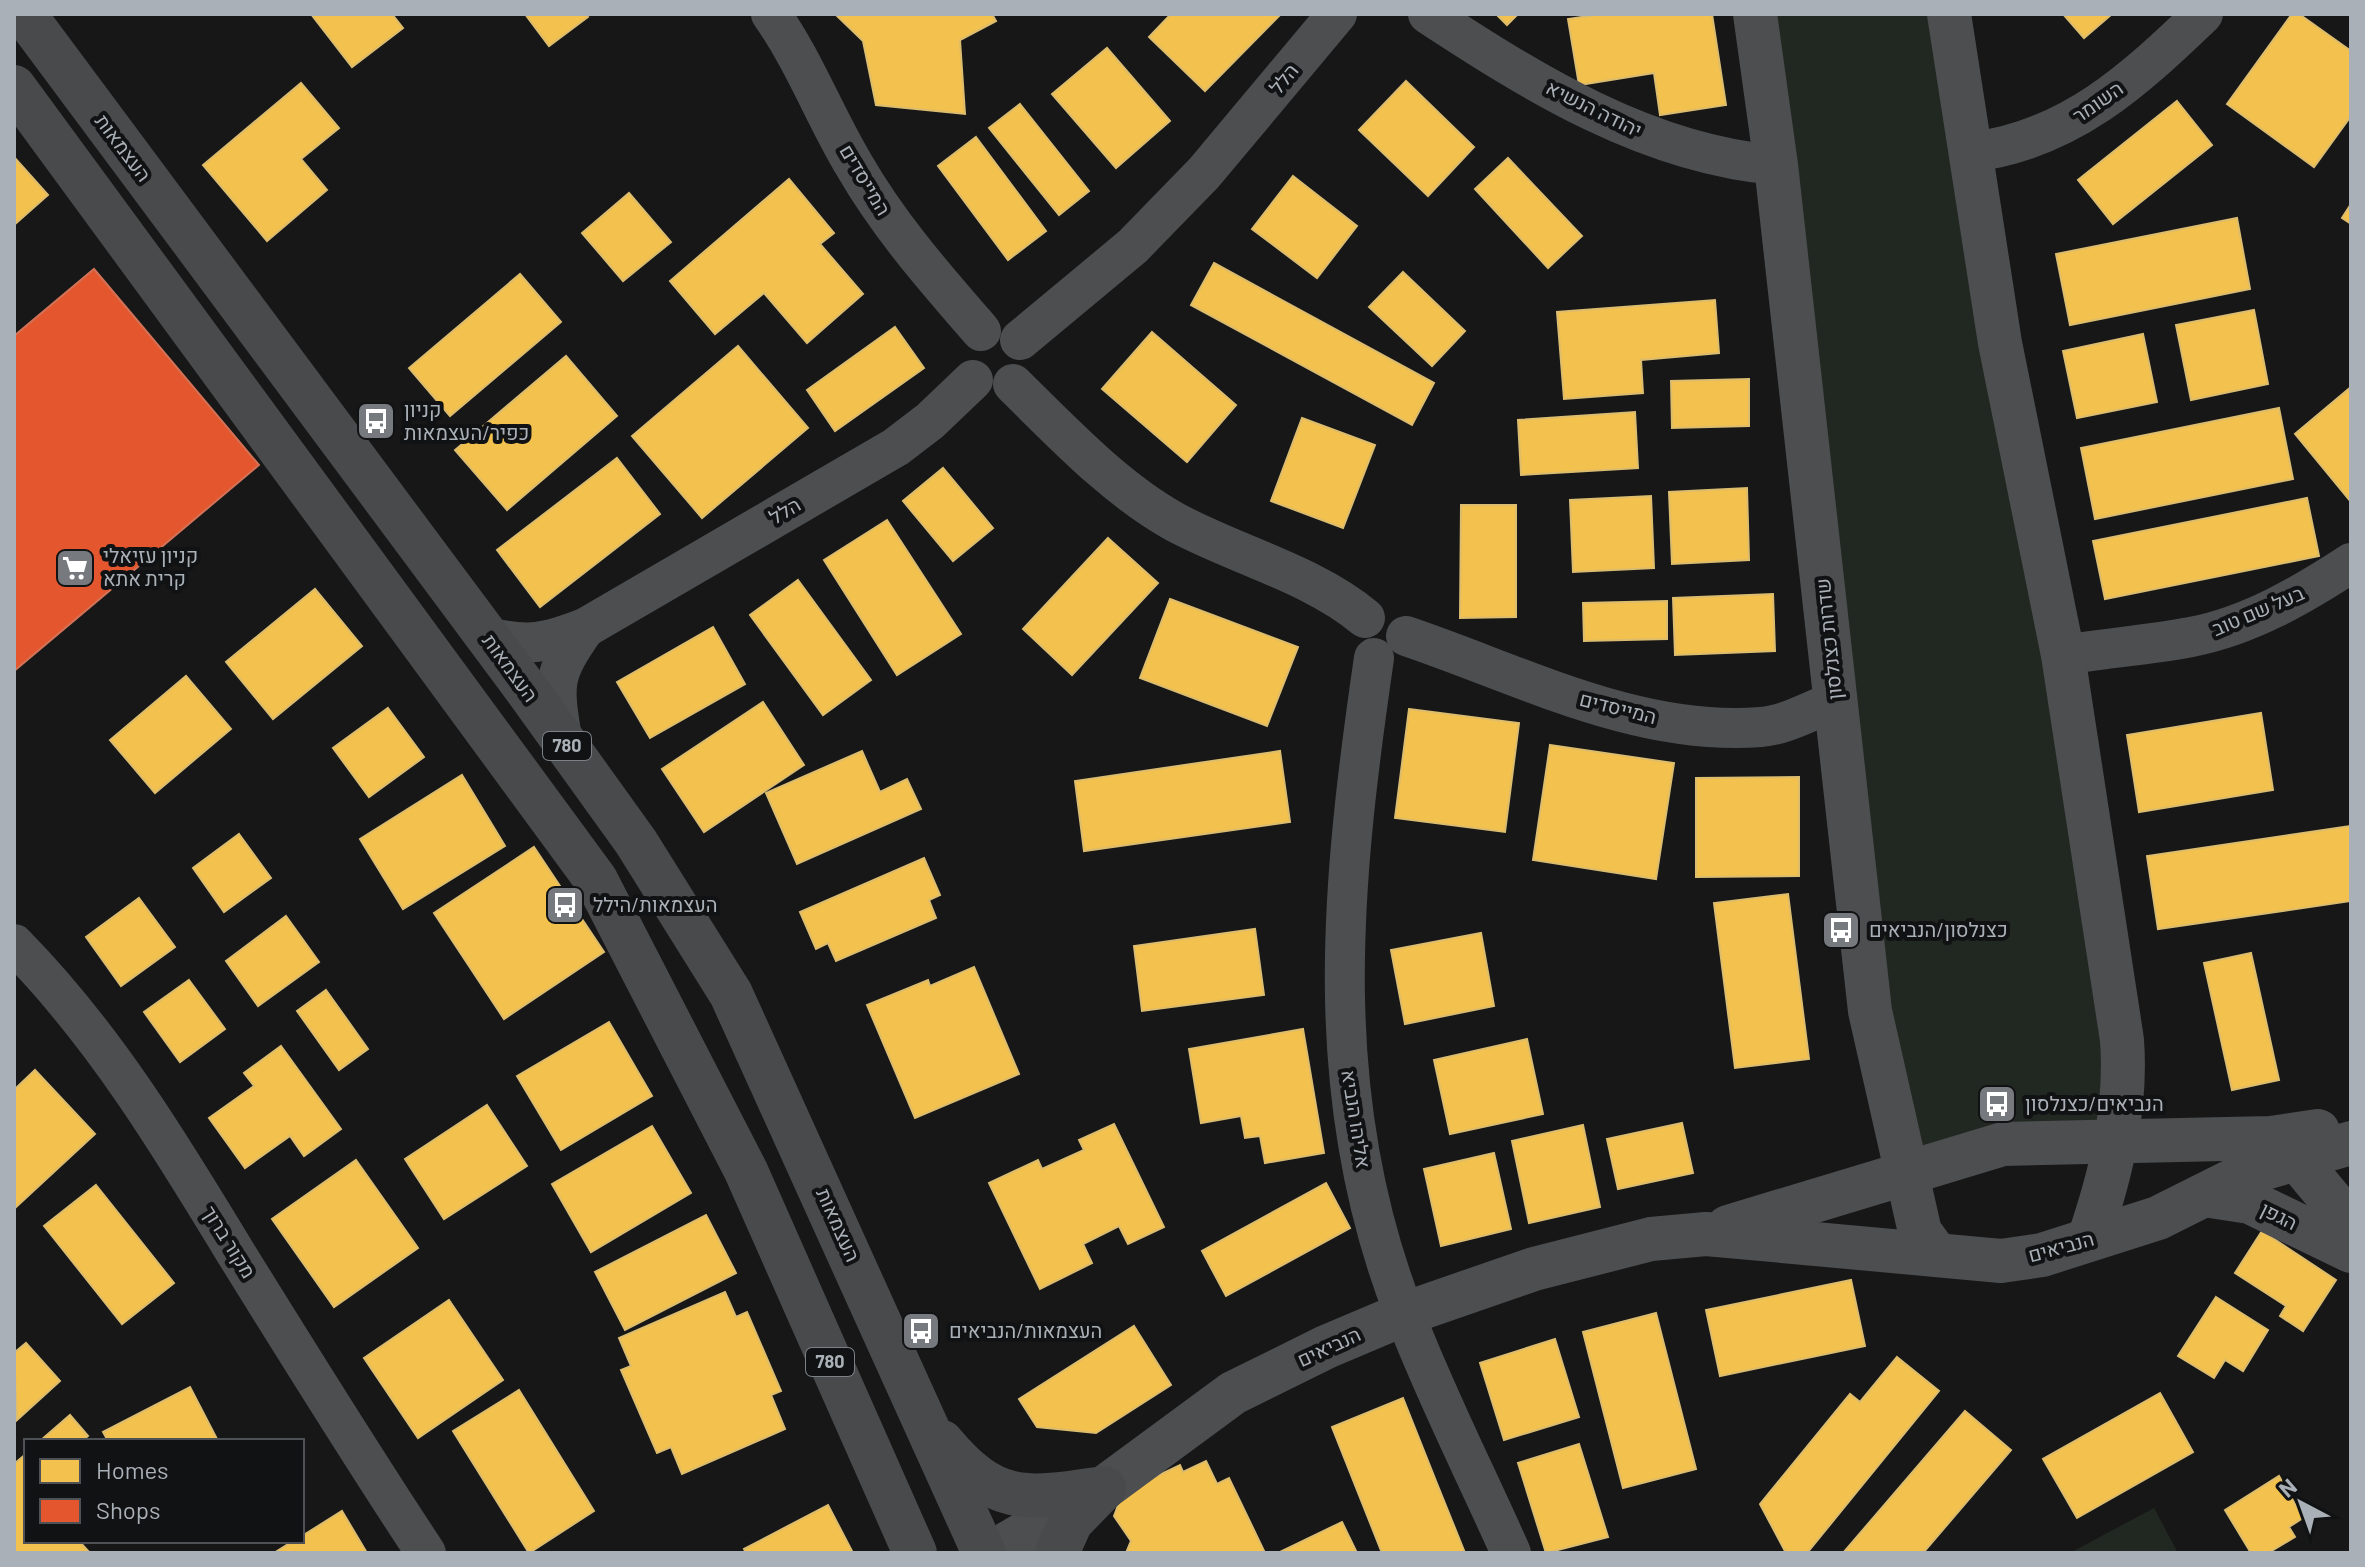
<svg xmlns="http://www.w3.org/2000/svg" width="2365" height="1567" font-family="Barlow,Heebo,sans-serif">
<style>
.green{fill:#212821}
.homes{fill:#f2c14e;stroke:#dcbc6e;stroke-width:2}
.shops{fill:#e4572e;stroke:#d27257;stroke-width:2}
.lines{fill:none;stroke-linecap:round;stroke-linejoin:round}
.minor{stroke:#4c4e50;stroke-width:40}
.tertiary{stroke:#4c4e50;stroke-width:44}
.primary{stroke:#494a4c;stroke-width:44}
.labels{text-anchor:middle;stroke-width:8;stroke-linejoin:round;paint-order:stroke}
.shield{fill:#111213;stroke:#7b8186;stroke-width:2}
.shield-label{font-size:18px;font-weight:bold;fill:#a9b0b7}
.street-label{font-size:20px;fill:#a9b0b7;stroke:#111213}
.poi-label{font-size:20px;fill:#a9b0b7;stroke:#111213;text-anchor:start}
</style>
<rect width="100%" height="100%" fill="#171717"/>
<g class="green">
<path d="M1758,14H1936L2112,1080L2095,1126L1921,1155L1893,1068Z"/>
<path d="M2154,1508L2178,1553H2070Z"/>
</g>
<g class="homes">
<path d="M311,14H392L403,28L352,67Z"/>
<path d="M525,14H585L588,17L549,46Z"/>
<path d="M835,14H992L996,21L960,40L965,114L876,105L863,41Z"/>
<path d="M1171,14H1281L1205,91L1149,37Z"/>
<path d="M1496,14H1518L1507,25Z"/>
<path d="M1601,14H1712L1726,105L1660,115L1654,73L1579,85L1568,19Z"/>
<path d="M2063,14H2112L2084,38Z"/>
<path d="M2292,14H2299L2351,51V116L2314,167L2227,104Z"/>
<path d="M1107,48L1170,121L1116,168L1052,94Z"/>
<path d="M1406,81L1474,147L1428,196L1359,130Z"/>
<path d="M301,83L339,128L301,159L327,190L267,241L203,165Z"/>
<path d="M2177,101L2212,145L2113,224L2078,180Z"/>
<path d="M1020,104L1089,191L1059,215L989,128Z"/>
<path d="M976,137L1046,231L1008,260L938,166Z"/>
<path d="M14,157L48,195L14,225Z"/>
<path d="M1508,158L1582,236L1548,268L1475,189Z"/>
<path d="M1293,176L1357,226L1317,278L1252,229Z"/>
<path d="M789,179L834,233L820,244L863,294L807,343L764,293L715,334L670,281Z"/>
<path d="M629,193L671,242L623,281L582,233Z"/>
<path d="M2351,204V224L2342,218Z"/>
<path d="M2237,218L2250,289L2070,325L2056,254Z"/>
<path d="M1214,263L1434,383L1412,425L1191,305Z"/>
<path d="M1403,272L1465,331L1432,366L1369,307Z"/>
<path d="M520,274L561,322L450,416L409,368Z"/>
<path d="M1715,300L1719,353L1641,360L1643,393L1564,399L1557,312Z"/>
<path d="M2254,310L2268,384L2191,400L2176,325Z"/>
<path d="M895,327L924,368L835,431L807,390Z"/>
<path d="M1152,332L1236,405L1187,462L1102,389Z"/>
<path d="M2143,334L2157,402L2077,418L2063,351Z"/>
<path d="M738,346L808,428L702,518L632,436Z"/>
<path d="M566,356L617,416L507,510L455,450Z"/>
<path d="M1749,379V426L1672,428L1671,381Z"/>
<path d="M2351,387V502L2295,434Z"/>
<path d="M2279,408L2293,479L2095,519L2081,448Z"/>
<path d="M1635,412L1638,468L1521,475L1518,420Z"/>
<path d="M1302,418L1375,445L1343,528L1271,501Z"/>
<path d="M617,458L660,514L540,607L497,550Z"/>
<path d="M943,468L993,528L953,561L903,501Z"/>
<path d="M1747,488L1749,560L1672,564L1669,492Z"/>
<path d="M1651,496L1654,568L1573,572L1570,500Z"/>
<path d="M2307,498L2319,556L2105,599L2093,541Z"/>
<path d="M1461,505H1516V617L1460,618Z"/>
<path d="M887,520L961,634L897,675L824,560Z"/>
<path d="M1108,538L1158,583L1072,675L1023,629Z"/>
<path d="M798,580L871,680L823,715L750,615Z"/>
<path d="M315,589L362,646L273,719L226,662Z"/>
<path d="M1773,594L1775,651L1675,655L1673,598Z"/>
<path d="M1170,599L1298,647L1267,726L1140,678Z"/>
<path d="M1667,601V639L1584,641L1583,603Z"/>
<path d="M713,627L745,684L650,738L617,682Z"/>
<path d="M186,676L231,729L155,793L110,740Z"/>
<path d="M763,702L804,765L704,832L662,769Z"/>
<path d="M388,708L424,757L369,797L333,748Z"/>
<path d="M1409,709L1519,723L1505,832L1395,818Z"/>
<path d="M2261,713L2273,790L2139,812L2127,735Z"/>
<path d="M1550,745L1674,763L1656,879L1533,860Z"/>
<path d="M862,751L880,792L907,779L921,809L797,864L766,793Z"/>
<path d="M1280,751L1290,822L1084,851L1075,781Z"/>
<path d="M462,775L505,846L403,909L360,839Z"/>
<path d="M1799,777V876L1696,877V778Z"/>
<path d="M2351,826V901L2158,929L2147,856Z"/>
<path d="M239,834L271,878L224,912L193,868Z"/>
<path d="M534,847L604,952L504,1019L434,913Z"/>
<path d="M924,858L940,895L929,900L936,918L836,961L828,943L816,949L800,912Z"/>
<path d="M1788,894L1809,1059L1735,1068L1714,903Z"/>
<path d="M139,898L175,947L121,986L86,937Z"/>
<path d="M286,916L319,962L258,1006L226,961Z"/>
<path d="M1255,929L1264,995L1142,1011L1134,946Z"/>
<path d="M1481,933L1494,1006L1405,1024L1391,950Z"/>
<path d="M2251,953L2279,1080L2232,1090L2204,963Z"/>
<path d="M974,967L1019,1074L915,1118L867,1005L928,980L930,986Z"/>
<path d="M189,980L225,1029L180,1062L144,1012Z"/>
<path d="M326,990L368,1049L339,1070L297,1011Z"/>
<path d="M609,1022L652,1096L561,1150L517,1076Z"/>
<path d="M1303,1029L1324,1153L1265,1163L1260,1136L1245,1138L1241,1116L1201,1123L1189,1049Z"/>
<path d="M1527,1039L1543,1114L1450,1134L1434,1060Z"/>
<path d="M281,1046L341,1129L304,1156L290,1136L245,1168L209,1118L254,1086L244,1073Z"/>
<path d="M35,1070L95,1134L14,1209V1090Z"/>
<path d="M487,1105L527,1166L444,1219L405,1159Z"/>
<path d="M1682,1123L1693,1173L1618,1189L1607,1139Z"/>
<path d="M1114,1124L1164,1227L1128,1244L1119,1226L1083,1244L1092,1263L1040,1289L989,1183L1038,1160L1042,1169L1084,1150L1079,1140Z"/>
<path d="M1583,1125L1600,1207L1529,1223L1512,1141Z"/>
<path d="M652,1126L691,1193L591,1252L552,1184Z"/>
<path d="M1494,1153L1511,1229L1441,1246L1424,1169Z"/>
<path d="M356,1160L418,1248L334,1307L272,1219Z"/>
<path d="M1326,1183L1350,1228L1226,1296L1202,1251Z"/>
<path d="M96,1185L174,1283L122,1324L44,1226Z"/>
<path d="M706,1215L736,1273L625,1330L595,1272Z"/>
<path d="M2262,1231L2336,1280L2303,1331L2280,1316L2286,1306L2235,1273Z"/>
<path d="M1851,1280L1865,1346L1720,1376L1706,1310Z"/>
<path d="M725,1292L736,1317L747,1312L781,1391L771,1395L785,1429L682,1474L671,1447L657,1453L621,1370L631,1366L619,1338Z"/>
<path d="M2216,1297L2268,1330L2243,1371L2225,1360L2214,1378L2178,1356Z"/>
<path d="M449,1300L503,1380L418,1438L364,1358Z"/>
<path d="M1656,1313L1696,1469L1623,1488L1583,1332Z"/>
<path d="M1134,1326L1171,1385L1096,1433L1037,1427L1019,1399Z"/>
<path d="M1555,1339L1579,1417L1504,1440L1480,1363Z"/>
<path d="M26,1343L60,1381L17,1420L14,1353Z"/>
<path d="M1897,1357L1939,1391L1807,1553H1786L1760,1504L1850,1394L1860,1402Z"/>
<path d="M190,1387L218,1441H108L103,1432Z"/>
<path d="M519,1390L594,1511L529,1553L453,1431Z"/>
<path d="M2160,1393L2193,1452L2077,1518L2043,1459Z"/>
<path d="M1403,1398L1436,1481L1465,1553H1382L1332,1427Z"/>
<path d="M1965,1411L2011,1450L1923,1553H1843Z"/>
<path d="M70,1415L88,1436L82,1441H40Z"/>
<path d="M1579,1444L1608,1537L1546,1553L1518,1463Z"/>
<path d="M26,1454V1541H79L90,1553H14V1464Z"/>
<path d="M1206,1461L1217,1484L1229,1478L1265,1553H1126L1131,1541L1114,1516L1123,1492L1180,1465L1183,1472Z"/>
<path d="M2279,1476L2303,1518L2289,1527L2295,1537L2268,1553H2251L2225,1510Z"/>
<path d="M828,1505L853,1553H746L744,1549Z"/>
<path d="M342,1511L367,1553H274L293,1541H302V1536Z"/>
<path d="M1342,1522L1357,1553H1278Z"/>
</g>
<path class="shops" d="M94,269L259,465L14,671V336Z"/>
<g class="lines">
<g class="minor">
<path d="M771,14C805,62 824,115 854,165C889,226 935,278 981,331"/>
<path d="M1428,14C1533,83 1647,154 1776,165"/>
<path d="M1972,152C2070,140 2134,80 2203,14"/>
<path d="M1020,340L1133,246L1204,173L1337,14"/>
<path d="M1013,384C1062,432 1114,488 1175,522C1236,555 1313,574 1365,618"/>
<path d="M1406,636C1519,674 1637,737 1761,727C1787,725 1811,710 1836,701"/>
<path d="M487,637C529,647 546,643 585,628L896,447L930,421L973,380"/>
<path d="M2063,655C2106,648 2149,645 2191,637C2249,626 2302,595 2351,563"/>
<path d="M1374,658C1341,884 1319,1097 1405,1315C1436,1396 1476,1474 1511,1553"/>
<path d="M562,739C553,683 552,675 585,628"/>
<path d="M14,944C104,1035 171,1146 237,1255C299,1355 361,1455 426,1553"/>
</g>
<g class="tertiary">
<path d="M1755,14L1776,165L1870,1011L1920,1232L1937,1255"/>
<path d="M1949,14L2000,343L2063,655L2122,1040C2127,1109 2111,1174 2089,1239"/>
<path d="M2278,1143L2297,1159L2351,1224"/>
<path d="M2204,1195L2250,1202L2351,1251"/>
<path d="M1728,1227L2003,1144L2271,1138L2318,1131"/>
<path d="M991,1553L1104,1488L1233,1393L1326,1347L1404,1314L1534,1269L1651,1239L1706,1234L2001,1261L2042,1255L2158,1218L2248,1173L2351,1143"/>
</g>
<g class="primary">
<path d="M24,14L521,682L636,842L731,994L984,1553"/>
<path d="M14,87L596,880L746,1171L915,1553"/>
<path d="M942,1442C996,1507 1027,1499 1104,1488"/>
<path d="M1057,1553L1071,1522L1104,1488"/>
</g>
</g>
<defs>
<symbol id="bus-square" viewBox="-11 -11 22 22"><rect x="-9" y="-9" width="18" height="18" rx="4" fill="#767a7f" stroke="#111213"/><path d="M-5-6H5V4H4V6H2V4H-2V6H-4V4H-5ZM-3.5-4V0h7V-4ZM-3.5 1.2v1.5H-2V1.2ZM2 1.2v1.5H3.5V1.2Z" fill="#fff"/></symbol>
<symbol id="supermarket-square" viewBox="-11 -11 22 22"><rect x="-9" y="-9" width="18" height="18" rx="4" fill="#767a7f" stroke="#111213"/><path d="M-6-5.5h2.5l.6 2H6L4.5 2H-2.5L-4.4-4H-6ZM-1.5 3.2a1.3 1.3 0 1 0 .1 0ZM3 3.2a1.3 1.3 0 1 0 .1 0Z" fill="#fff"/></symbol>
</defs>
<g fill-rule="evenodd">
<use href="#bus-square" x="354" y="399" width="44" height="44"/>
<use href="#supermarket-square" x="53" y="546" width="44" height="44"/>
<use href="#bus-square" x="543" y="883" width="44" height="44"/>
<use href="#bus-square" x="1819" y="908" width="44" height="44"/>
<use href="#bus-square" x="1975" y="1082" width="44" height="44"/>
<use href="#bus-square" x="899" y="1309" width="44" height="44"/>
</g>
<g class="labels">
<g class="shield">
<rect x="543" y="732" width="48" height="28" rx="6"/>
<rect x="806" y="1348" width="48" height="28" rx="6"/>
</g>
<g class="shield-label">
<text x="567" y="752">780</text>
<text x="830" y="1368">780</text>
</g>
<g class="street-label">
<text transform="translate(1284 79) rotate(-51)" y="7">הלל</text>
<text transform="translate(2098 102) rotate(-35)" y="7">השומר</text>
<text transform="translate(1594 109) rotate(26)" y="7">יהודה הנשיא</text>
<text transform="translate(123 148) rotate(53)" y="7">העצמאות</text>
<text transform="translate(865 180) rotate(59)" y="7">המייסדים</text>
<text transform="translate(785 511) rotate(-30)" y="7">הלל</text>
<text transform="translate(2258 611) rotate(-23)" y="7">בעל שם טוב</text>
<text transform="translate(1829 639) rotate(-96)" y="7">שדרות כצנלסון</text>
<text transform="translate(510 668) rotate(54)" y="7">העצמאות</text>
<text transform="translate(1618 708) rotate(14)" y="7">המייסדים</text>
<text transform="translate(1356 1119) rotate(81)" y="7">אליהו הנביא</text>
<text transform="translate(2279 1216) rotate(26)" y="7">הגפן</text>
<text transform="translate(838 1225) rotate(66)" y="7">העצמאות</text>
<text transform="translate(229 1242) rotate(58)" y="7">מקור ברוך</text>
<text transform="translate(2061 1247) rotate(-15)" y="7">הנביאים</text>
<text transform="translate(1329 1347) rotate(-25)" y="7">הנביאים</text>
</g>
<g class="poi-label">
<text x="404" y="417">קניון<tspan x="404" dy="23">כפיר/העצמאות</tspan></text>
<text x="103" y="563">קניון עזיאלי<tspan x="103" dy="23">קרית אתא</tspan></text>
<text x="593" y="912">העצמאות/הילל</text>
<text x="1869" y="937">כצנלסון/הנביאים</text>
<text x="2025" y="1111">הנביאים/כצנלסון</text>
<text x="949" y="1338">העצמאות/הנביאים</text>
</g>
</g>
<rect width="2365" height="1567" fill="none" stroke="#a9b0b7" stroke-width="32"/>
<rect x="24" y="1439" width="280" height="104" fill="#111213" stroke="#4e5155" stroke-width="2"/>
<rect x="40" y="1459" width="40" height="24" fill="#f2c14e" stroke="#4e5155" stroke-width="2"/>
<text x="96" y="1479" font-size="24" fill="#a9b0b7">Homes</text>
<rect x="40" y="1499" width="40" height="24" fill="#e4572e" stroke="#4e5155" stroke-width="2"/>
<text x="96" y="1519" font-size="24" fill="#a9b0b7">Shops</text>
<g transform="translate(2301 1503) rotate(319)" stroke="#111213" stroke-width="6" paint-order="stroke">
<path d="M0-6L14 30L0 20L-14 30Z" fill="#a9b0b7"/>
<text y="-12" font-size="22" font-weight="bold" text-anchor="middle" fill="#a9b0b7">N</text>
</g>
</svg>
